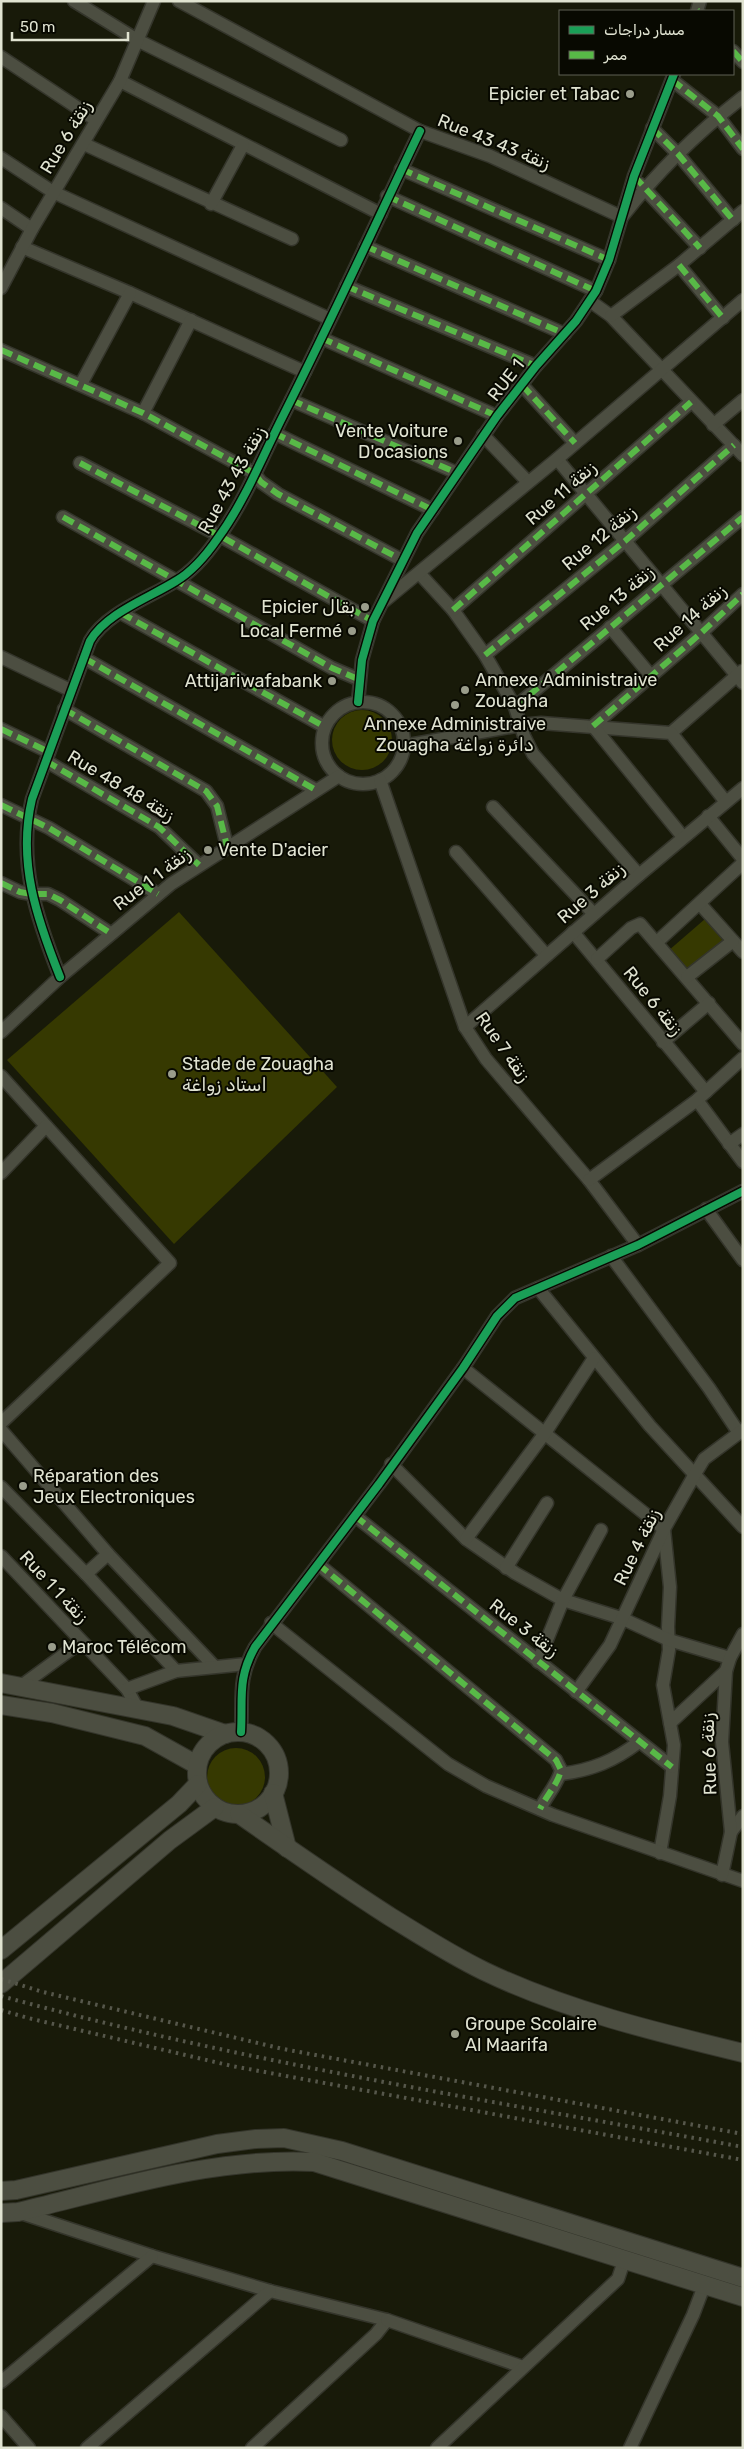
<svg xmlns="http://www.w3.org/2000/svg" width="744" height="2449" font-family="Rubik,'Noto Sans Arabic',sans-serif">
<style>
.green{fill:#363901}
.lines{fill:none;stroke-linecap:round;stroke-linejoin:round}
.street-casing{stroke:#34352b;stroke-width:15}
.secondary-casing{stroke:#34352b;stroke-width:20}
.street{stroke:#4c4e41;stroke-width:12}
.secondary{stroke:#4c4e41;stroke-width:18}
.rail{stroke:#56574b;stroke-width:4;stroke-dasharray:2.5 5;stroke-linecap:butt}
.quiet{stroke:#58b947;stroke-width:6;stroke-dasharray:12 6;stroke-linecap:butt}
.cycleway-casing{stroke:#080901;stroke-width:11}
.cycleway{stroke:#1a9f57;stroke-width:8}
.poi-dot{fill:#9a9d8b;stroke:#080901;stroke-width:2}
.labels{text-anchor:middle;stroke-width:4;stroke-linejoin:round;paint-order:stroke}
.poi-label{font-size:18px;fill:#e0e3d1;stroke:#080901;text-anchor:start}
.street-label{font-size:18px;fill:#e0e3d1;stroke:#080901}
</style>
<rect width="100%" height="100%" fill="#181a09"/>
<g class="green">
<circle cx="362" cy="740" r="30"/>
<path d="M179,912L337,1087L174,1244L7,1060Z"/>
<path d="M705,919L731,950L694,981L668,951Z"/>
<circle cx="236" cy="1777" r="29"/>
</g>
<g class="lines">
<defs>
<g id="street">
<path d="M74,1L139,41L341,140"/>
<path d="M179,1L420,131L490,156L622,217C657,172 698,132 743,97"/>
<path d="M697,11L700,1"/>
<path d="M733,51L743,62"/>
<path d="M1,57L96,120"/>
<path d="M672,80L718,116L743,149"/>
<path d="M120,81L381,214"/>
<path d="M652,128L678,154L733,220"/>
<path d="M84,144L292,239"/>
<path d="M1,158L53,192L330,319"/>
<path d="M401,169L609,260"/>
<path d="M640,184L700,248"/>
<path d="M387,196L596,291"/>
<path d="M211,204L243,145"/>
<path d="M1,208L32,229"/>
<path d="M365,246L565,334"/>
<path d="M22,247L130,293L305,372"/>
<path d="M679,265L723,318"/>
<path d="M346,286L536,366"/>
<path d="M1,288L32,229L120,81L154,1"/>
<path d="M590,301L611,316L743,455"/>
<path d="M611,316L679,265L743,211"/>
<path d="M321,338L497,416"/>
<path d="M1,350L143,413L254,473L261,482L278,494L402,560"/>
<path d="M81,384L130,293"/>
<path d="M522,385L575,443"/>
<path d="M291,400L457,473"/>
<path d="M143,413L191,320"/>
<path d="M713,425L743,400"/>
<path d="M274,433L433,510"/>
<path d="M483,435L528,482"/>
<path d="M557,459L743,683"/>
<path d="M80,463L220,536L373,621"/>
<path d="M63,517L332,668L358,679"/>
<path d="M419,573L453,610L485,655L515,707L524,736L533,754L639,875"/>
<path d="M383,602L557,459L743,300"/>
<path d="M453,610L691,402"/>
<path d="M121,613L325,727"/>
<path d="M610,627L652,677"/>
<path d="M485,655L625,541L734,445"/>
<path d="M1,657L70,690"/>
<path d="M84,658L316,790"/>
<path d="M358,702L362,660L373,621L417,533L497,416L536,366L576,321L596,291L609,260L634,176L674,74"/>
<circle cx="363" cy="743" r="41"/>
<path d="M515,707L743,517"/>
<path d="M64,709L206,791L217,806L227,846"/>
<path d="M1,729L49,752"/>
<path d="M671,733L742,671"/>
<path d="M403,746L521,725L541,723L671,733L726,802"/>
<path d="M46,761L159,827L199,865"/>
<path d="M380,780L465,1027L486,1059L589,1180L638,1245"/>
<path d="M1,805L49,828L158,894"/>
<path d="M493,807L594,914"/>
<path d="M708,816L743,859"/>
<path d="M683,837L593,726L700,634L743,594"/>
<path d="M456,852L546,955"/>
<path d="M1,883L20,892L31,894H48L60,900L110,933"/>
<path d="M700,904L743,952"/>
<path d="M573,932L706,1092"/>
<path d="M657,942L743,863"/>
<path d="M597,959L631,928L640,924L743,1044"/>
<path d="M60,977C37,919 17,862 32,799L90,641C106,613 149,598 176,581C193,571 207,554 218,538C245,501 263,455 284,414C331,321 375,225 420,131"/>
<path d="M687,977L733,941"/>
<path d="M465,1027L639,875L743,788"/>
<path d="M1,1032L60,977L171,884L339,776"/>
<path d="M663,1042L709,1003"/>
<path d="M1,1076L170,1263L1,1423"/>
<path d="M697,1100L743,1162"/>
<path d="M729,1144L743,1134"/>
<path d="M1,1173L46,1126"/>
<path d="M589,1180L697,1100L743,1058"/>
<path d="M706,1209L743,1260"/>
<path d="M611,1256L709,1388L739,1433"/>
<path d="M538,1288L650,1426L743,1527"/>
<path d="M463,1368L664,1529L670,1587L668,1627L669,1650L663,1685L674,1745L670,1796L660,1853"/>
<path d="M1,1430L108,1554L214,1666"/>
<path d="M391,1464L466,1539L515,1573L563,1600L621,1618L669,1640L730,1658"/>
<path d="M1,1487L86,1574L176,1671"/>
<path d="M355,1516L672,1767"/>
<path d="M466,1539L545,1433L594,1358"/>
<path d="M1,1556L127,1689L139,1711"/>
<path d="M318,1564L556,1760L561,1770C558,1784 546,1796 540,1809"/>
<path d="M506,1568L547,1503"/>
<path d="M86,1574L108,1554"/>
<path d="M271,1623L448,1764L486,1786L553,1815L743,1881"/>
<path d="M538,1662L563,1600L601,1530"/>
<path d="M21,1686L81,1642"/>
<path d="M127,1689L176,1671L246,1664"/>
<path d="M576,1692L610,1645L664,1529L695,1474L704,1459L743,1430"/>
<path d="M670,1723L726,1671"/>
<path d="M241,1732C243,1698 237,1679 255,1647L379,1484L463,1368L497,1316L515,1298L638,1245L743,1191"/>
<path d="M561,1774C592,1770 614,1761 639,1742"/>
<path d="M731,1832L743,1816"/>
<path d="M722,1875L731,1832L722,1742L726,1671L730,1658L743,1634"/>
<path d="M18,2212L152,2256L270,2291L387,2320L376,2334L252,2448"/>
<path d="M387,2320L523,2367"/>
<path d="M1,2382L152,2256"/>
<path d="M1,2416L29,2448"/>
<path d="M87,2448L270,2291"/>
<path d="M437,2448L618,2279L624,2261"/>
<path d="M630,2448L693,2315L704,2286"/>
</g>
<g id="secondary">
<path d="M1,1683L173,1716L225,1734"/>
<path d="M1,1705L52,1713L145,1736L197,1765"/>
<circle cx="238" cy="1773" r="41"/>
<path d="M273,1793L287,1848"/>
<path d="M239,1814C289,1849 338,1883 389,1916C420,1935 451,1955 484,1971C565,2010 656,2032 743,2053"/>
<path d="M1,1950L179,1804L198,1784"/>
<path d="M1,1984L170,1840L215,1807"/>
<path d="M1,2191L16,2190L217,2144L256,2139L284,2138L342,2151L743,2278"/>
<path d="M1,2213L18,2212C114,2189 214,2157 314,2162L743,2297"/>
</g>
</defs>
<use href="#street" class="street-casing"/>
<use href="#secondary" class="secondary-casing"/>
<use href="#street" class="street"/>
<use href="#secondary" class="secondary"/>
<g class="rail">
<path d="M1,1979L43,1992L283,2049L743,2134"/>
<path d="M1,1996C244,2063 495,2101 743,2147"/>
<path d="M1,2010L28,2018L232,2066L743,2160"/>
</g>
<g class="quiet">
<path d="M697,10L698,11"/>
<path d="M733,51L743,62"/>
<path d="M672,80L718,116L743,149"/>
<path d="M652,128L678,154L733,220"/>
<path d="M401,169L609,260"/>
<path d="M634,176L700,248"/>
<path d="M387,196L596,291"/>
<path d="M365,246L565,334"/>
<path d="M679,265L723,318"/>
<path d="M346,286L536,366"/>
<path d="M321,338L497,416"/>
<path d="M1,350L143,413L254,473L261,482L278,494L402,560"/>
<path d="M522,385L575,443"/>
<path d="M291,400L457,473"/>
<path d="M274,433L433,510"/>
<path d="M80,463L220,536L373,621"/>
<path d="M63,517L332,668L358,679"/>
<path d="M453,610L691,402"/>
<path d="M121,613L325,727"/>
<path d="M485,655L625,541L734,445"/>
<path d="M84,658L316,790"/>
<path d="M515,707L743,517"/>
<path d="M64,709L206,791L217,806L227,846"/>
<path d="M593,726L700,634L743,594"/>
<path d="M1,729L49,752"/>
<path d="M46,761L159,827L199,865"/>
<path d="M1,805L49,828L158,894"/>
<path d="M1,883L20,892L31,894H48L60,900L110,933"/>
<path d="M355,1516L672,1767"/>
<path d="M318,1564L556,1760L561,1770C558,1784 546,1796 540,1809"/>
</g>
<defs>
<g id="cycleway">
<path d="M358,702L362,660L373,621L417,533L497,416L536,366L576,321L596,291L609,260L634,176L674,74"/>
<path d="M60,977C37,919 17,862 32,799L90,641C106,613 149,598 176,581C193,571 207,554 218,538C245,501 263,455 284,414C331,321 375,225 420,131"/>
<path d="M241,1732C243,1698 237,1679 255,1647L379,1484L463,1368L497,1316L515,1298L638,1245L743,1191"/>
</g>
</defs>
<use href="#cycleway" class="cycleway-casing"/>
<use href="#cycleway" class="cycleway"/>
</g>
<g class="poi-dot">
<circle cx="630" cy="94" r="5"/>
<circle cx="458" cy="441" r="5"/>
<circle cx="365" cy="607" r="5"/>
<circle cx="352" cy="631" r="5"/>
<circle cx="332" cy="681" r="5"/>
<circle cx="465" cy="690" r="5"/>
<circle cx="455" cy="705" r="5"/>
<circle cx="208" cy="850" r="5"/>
<circle cx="172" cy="1074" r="5"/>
<circle cx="23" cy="1486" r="5"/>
<circle cx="52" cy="1647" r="5"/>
<circle cx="455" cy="2034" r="5"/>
</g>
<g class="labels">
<g class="poi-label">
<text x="620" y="100" text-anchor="end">Epicier et Tabac</text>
<text x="448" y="437" text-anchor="end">Vente Voiture<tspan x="448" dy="21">D'ocasions</tspan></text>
<text x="355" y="613" text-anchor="end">Epicier بقال</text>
<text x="342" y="637" text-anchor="end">Local Fermé</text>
<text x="475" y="686">Annexe Administraive<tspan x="475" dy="21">Zouagha</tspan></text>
<text x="322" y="687" text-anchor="end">Attijariwafabank</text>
<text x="455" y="730" text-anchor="middle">Annexe Administraive<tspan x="455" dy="21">Zouagha دائرة زواغة</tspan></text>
<text x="218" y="856">Vente D'acier</text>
<text x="182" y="1070">Stade de Zouagha<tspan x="182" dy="21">استاد زواغة</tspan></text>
<text x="33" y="1482">Réparation des<tspan x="33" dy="21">Jeux Electroniques</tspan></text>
<text x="62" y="1653">Maroc Télécom</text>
<text x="465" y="2030">Groupe Scolaire<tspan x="465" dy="21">Al Maarifa</tspan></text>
</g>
<g class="street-label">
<text transform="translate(66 137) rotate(-59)" y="6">Rue 6 زنقة</text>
<text transform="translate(494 142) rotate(22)" y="6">Rue 43 زنقة 43</text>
<text transform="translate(506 380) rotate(-52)" y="6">RUE 1</text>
<text transform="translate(232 480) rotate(-61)" y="6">Rue 43 زنقة 43</text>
<text transform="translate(561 493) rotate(-41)" y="6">Rue 11 زنقة</text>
<text transform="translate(599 538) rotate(-40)" y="6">Rue 12 زنقة</text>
<text transform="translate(617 598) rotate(-40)" y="6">Rue 13 زنقة</text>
<text transform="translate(690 618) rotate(-42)" y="6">Rue 14 زنقة</text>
<text transform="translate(121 786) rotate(31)" y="6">Rue 48 زنقة 48</text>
<text transform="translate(152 879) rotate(-37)" y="6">Rue 1 زنقة 1</text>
<text transform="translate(591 893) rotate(-41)" y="6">Rue 3 زنقة</text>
<text transform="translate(653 1001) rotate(51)" y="6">Rue 6 زنقة</text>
<text transform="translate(503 1047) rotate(55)" y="6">Rue 7 زنقة</text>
<text transform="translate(637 1547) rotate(-64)" y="6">Rue 4 زنقة</text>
<text transform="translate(54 1587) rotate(47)" y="6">Rue 1 زنقة 1</text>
<text transform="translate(524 1628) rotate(38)" y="6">Rue 3 زنقة</text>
<text transform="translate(709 1754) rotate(-92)" y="6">Rue 6 زنقة</text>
</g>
</g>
<rect width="744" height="2449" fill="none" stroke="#e0e3d1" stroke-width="5"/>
<rect x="559" y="10" width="175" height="65" fill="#080901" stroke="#5e6054"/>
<rect x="569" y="26" width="25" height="8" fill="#1a9f57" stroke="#5e6054"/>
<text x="604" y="35" font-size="15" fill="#e0e3d1">مسار دراجات</text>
<rect x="569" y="51" width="25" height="8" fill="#58b947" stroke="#5e6054"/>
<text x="604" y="60" font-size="15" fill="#e0e3d1">ممر</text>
<path d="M12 32v8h116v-8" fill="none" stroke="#e0e3d1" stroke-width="2.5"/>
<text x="20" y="32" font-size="15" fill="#e0e3d1" stroke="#080901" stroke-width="4" paint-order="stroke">50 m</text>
</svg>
